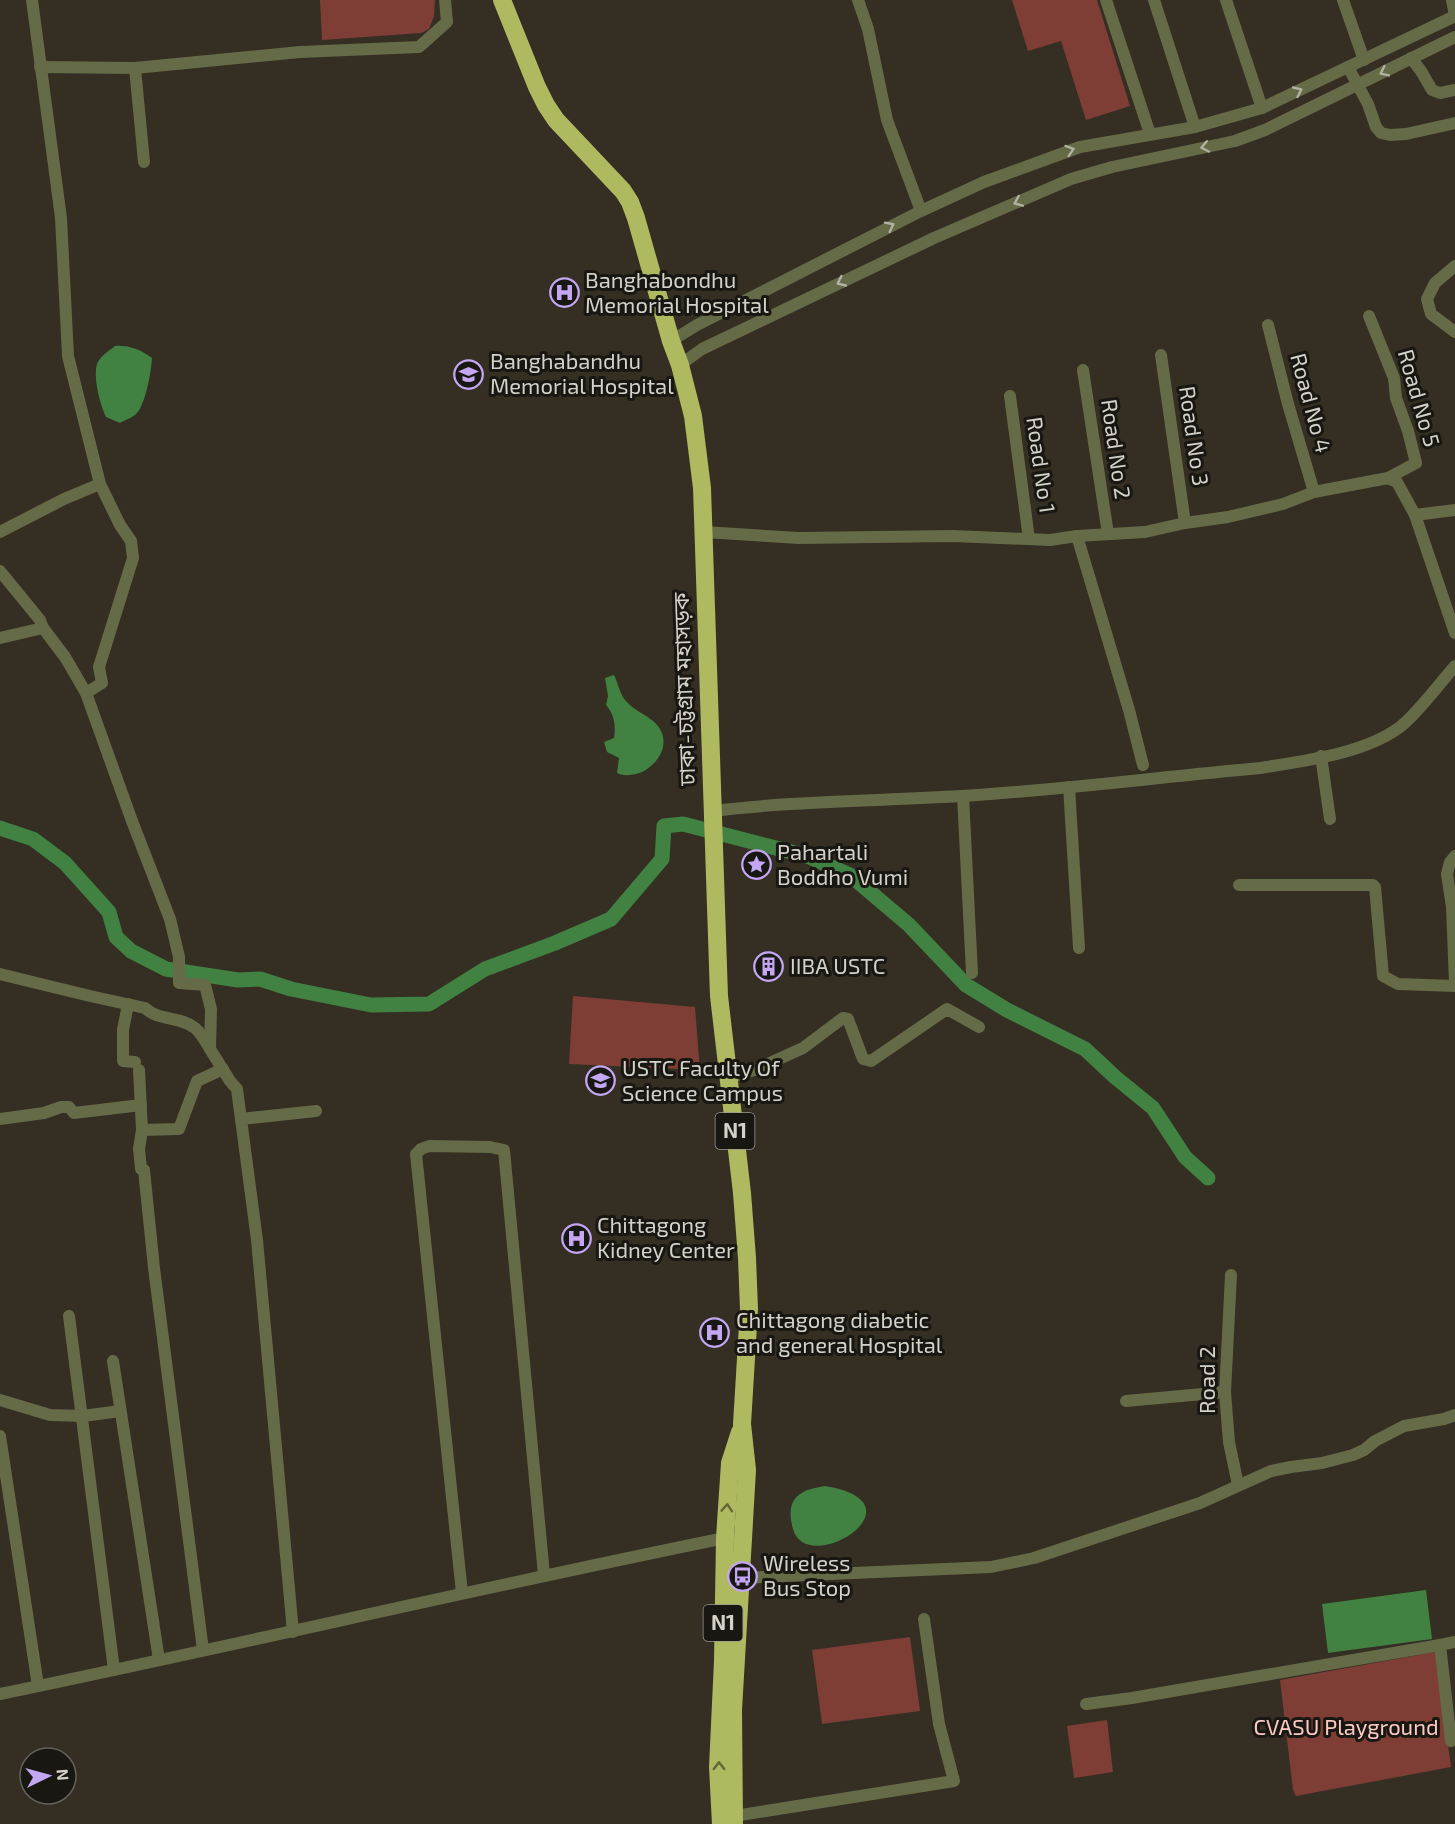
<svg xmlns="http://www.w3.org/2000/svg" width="1455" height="1824" font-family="'Exo 2','Noto Sans Bengali',sans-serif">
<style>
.green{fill:#7e3e36}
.water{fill:#418141}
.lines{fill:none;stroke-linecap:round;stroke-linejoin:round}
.canal{stroke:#418141;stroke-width:15}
.street{stroke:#656a47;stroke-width:12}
.highway{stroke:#afba60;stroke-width:18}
.oneway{stroke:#b3b2a2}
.oneway2{stroke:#646839}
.labels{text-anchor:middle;stroke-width:6;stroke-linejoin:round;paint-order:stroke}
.shield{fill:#191712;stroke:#9c9992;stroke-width:1.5}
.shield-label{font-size:21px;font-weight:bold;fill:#d4d1c9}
.poi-label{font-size:22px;fill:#d4d1c9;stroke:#191712;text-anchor:start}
.street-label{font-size:22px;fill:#d4d1c9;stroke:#191712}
.park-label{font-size:22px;fill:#fccac2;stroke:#191712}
</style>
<rect width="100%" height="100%" fill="#342e23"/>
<g class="green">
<path d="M320,0H435L434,16L429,29L421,33L322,40Z"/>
<path d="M1012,0H1097L1130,106L1086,120L1061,41L1028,51Z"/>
<path d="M573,996L695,1007L700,1070L569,1064Z"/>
<path d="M910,1637L920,1711L822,1724L812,1650Z"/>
<path d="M1435,1652L1451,1767L1296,1796L1293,1790L1280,1680Z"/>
<path d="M1107,1720L1113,1772L1074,1778L1067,1726Z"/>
</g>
<g class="water">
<path d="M115,346C129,345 141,350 152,358C151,372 146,402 137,413C134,417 125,420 120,423L106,417C100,404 93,378 97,364C100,356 109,351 115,346Z"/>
<path d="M614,675C618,683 620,695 626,701C632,709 645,714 653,721C672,737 663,760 644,771C637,775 624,777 617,773L619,758L607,752L604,742L614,738C616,725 614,714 606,705L608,696L605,678Z"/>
<path d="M825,1486C928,1503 807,1579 793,1529C785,1500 797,1490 825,1486Z"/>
<path d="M1426,1590L1432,1639L1328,1653L1322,1604Z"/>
</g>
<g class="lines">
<path class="canal" d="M0,828L33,839L65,863L109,912L116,937L131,951L166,969L238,980L260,979L291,989L371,1005L429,1004L485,969L555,943L611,919L662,859L664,826L683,824L807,856L850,875L909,925L966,985L1007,1010L1085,1049L1115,1077L1153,1108L1185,1157L1208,1178"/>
<g class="street">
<path d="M32,0L61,218L68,356L100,484L120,525L131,541L133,558L99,667L102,683L86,693L132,821L170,919L179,957V983L205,985L211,1009L210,1049L230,1081L237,1089L257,1240L293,1632"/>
<path d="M858,0L868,29L887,120L921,211"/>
<path d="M1106,0L1150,134"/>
<path d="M1154,0L1195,127"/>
<path d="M1226,0L1262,108"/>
<path d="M1343,0L1364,60"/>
<path d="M1452,0L1455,16"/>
<path d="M1411,58L1421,71L1432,90L1440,93L1455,90"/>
<path d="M40,67L135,68"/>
<path d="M1348,67L1368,104L1376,127L1381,133L1390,135L1406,134L1455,123"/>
<path d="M144,162L135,68L300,52L419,47L447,22L445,0"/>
<path d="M1455,266L1435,283L1427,299L1431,314L1455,332"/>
<path d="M1369,316L1394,378L1396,398L1408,431L1416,463L1388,478"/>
<path d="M1268,325L1288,404L1314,492"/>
<path d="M671,341L697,325L921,211L984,182L1080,147L1195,127L1262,108L1455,16"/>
<path d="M1161,355L1185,523"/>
<path d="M680,365L702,349L934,238L1071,179L1112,167L1235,141L1265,130L1455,37"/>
<path d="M1083,370L1108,534"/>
<path d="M1010,396L1029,539"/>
<path d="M1415,515L1455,510"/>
<path d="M0,532L64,499L100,484"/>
<path d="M704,532L799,538L953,536L1050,540L1077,536L1145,532L1185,523L1228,517L1283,504L1314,492L1388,478L1397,482L1415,515L1455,633"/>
<path d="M1077,536L1129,710L1143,765"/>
<path d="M0,571L40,620L43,628L65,657L86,693"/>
<path d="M0,638L43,628"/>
<path d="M1321,756L1330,819"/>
<path d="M1069,787L1079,948"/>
<path d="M963,796L972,973"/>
<path d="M712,811C795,801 879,801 961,796C1061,790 1160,777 1260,768C1303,761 1364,754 1400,727C1418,713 1439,684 1455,666"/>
<path d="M1455,856L1450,862L1447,874L1452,907L1455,983"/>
<path d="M1239,885H1373L1375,887L1383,976L1398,984L1455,986"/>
<path d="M0,974L90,996L145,1008C158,1021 180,1016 195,1028C201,1033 206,1042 210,1049"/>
<path d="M128,1004L123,1030V1061L135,1062"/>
<path d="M139,1070L142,1130"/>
<path d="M729,1078L757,1069L803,1048L843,1018L848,1019L863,1059L871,1061L947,1009L979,1027"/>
<path d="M0,1119L44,1113L61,1107H69L74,1113L141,1105"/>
<path d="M241,1119L316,1111"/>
<path d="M1231,1275L1225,1392L1229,1442L1238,1485"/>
<path d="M69,1316L114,1670"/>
<path d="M113,1361L159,1660"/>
<path d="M0,1400L50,1415L83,1416L120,1411"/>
<path d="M1126,1401L1225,1392"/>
<path d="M0,1436L38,1686"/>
<path d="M741,1578L991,1567L1034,1558L1200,1503L1271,1471L1291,1467L1322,1463L1353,1455L1364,1450L1375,1441L1404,1426L1444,1419L1455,1415"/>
<path d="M462,1593L416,1154L421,1149L429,1146L490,1147L504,1150L544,1575"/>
<path d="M203,1650L154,1268L144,1170L141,1169L139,1149L142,1130L179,1129L197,1081L223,1069"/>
<path d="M0,1694C242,1644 483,1587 725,1538"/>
<path d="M1086,1704L1132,1698L1440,1645"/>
<path d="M1451,1741L1440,1645L1455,1642"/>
<path d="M728,1817L954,1781L939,1724L924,1619"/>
</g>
<g class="highway">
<path d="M502,0L537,87L546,105L556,120L623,191L630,202L636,218L671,341L680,365L693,416L702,488L719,996L742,1193L747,1258L749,1309L742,1424L747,1470L733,1710L734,1824"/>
<path d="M721,1824L718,1767L723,1661L725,1538L730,1463L740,1432"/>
</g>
</g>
<defs><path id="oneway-chevron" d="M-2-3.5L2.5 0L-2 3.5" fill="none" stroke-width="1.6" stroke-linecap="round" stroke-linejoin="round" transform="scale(1.5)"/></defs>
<g class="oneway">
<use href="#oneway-chevron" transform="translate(1384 72) rotate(154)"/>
<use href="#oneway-chevron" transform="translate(1298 91) rotate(-25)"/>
<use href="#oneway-chevron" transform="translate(1205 147) rotate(168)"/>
<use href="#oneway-chevron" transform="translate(1070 150) rotate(-18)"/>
<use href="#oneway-chevron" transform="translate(1018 202) rotate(157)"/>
<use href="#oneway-chevron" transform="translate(890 226) rotate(-27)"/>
<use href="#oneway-chevron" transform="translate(841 282) rotate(155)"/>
</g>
<g class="oneway2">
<use href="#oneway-chevron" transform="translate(727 1508) rotate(-86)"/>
<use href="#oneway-chevron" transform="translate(719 1766) rotate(-90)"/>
</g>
<defs>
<symbol id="hospital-ring" viewBox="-11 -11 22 22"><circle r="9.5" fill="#191712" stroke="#c3a7f2" stroke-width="1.5"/><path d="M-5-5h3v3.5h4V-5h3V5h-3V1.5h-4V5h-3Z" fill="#c3a7f2"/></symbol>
<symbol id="university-ring" viewBox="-11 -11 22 22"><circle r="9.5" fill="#191712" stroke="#c3a7f2" stroke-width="1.5"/><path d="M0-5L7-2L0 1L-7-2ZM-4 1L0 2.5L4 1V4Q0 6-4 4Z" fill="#c3a7f2"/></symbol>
<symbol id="sight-ring" viewBox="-11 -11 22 22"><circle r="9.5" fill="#191712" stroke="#c3a7f2" stroke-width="1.5"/><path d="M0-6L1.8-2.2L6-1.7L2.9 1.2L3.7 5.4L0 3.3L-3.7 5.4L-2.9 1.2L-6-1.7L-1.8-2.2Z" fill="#c3a7f2"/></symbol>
<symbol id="building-ring" viewBox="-11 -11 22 22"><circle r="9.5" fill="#191712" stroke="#c3a7f2" stroke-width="1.5"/><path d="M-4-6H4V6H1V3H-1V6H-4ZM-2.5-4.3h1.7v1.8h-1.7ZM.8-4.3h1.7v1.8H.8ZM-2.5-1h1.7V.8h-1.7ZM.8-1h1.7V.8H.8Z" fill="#c3a7f2"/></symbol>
<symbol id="bus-ring" viewBox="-11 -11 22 22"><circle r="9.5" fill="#191712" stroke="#c3a7f2" stroke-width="1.5"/><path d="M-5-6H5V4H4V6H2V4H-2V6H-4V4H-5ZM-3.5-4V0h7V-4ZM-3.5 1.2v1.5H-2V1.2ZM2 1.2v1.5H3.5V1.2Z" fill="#c3a7f2"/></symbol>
</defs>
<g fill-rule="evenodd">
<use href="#hospital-ring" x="548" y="276" width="33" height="33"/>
<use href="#university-ring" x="452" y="358" width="33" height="33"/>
<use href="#sight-ring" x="740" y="848" width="33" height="33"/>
<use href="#building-ring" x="752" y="950" width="33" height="33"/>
<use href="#university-ring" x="584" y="1064" width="33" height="33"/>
<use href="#hospital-ring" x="560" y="1222" width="33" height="33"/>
<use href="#hospital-ring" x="698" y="1316" width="33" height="33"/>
<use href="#bus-ring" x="726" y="1560" width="33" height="33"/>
</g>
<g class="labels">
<g class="shield">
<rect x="715.5" y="1113" width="39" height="36" rx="4.5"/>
<rect x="703.5" y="1605" width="39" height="36" rx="4.5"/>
</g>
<g class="shield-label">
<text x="735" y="1138">N1</text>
<text x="723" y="1630">N1</text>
</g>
<g class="poi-label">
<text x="585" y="288">Banghabondhu<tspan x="585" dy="25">Memorial Hospital</tspan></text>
<text x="490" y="369">Banghabandhu<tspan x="490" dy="25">Memorial Hospital</tspan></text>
<text x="777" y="860">Pahartali<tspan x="777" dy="25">Boddho Vumi</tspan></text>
<text x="790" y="974">IIBA USTC</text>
<text x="622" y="1076">USTC Faculty Of<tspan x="622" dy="25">Science Campus</tspan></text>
<text x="597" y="1233">Chittagong<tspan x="597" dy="25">Kidney Center</tspan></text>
<text x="736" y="1328">Chittagong diabetic<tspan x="736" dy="25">and general Hospital</tspan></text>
<text x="763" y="1571">Wireless<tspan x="763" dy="25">Bus Stop</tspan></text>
</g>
<g class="street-label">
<text transform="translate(1419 398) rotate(74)" y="8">Road No 5</text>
<text transform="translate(1311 403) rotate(75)" y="8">Road No 4</text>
<text transform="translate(1194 436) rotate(82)" y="8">Road No 3</text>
<text transform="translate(1116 449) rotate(82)" y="8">Road No 2</text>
<text transform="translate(1041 465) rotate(82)" y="8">Road No 1</text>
<text transform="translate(684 689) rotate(-92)" y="8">ঢাকা-চট্টগ্রাম মহাসড়ক</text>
<text transform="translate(1207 1380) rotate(-90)" y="8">Road 2</text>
</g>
<g class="park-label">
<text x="1346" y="1735">CVASU Playground</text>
</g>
</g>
<g transform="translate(48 1776) rotate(85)"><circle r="28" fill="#191712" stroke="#64615b" stroke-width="1.5"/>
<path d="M0-4.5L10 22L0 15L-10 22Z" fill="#c3a7f2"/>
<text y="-9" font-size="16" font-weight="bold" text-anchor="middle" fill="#d4d1c9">N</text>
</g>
</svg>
